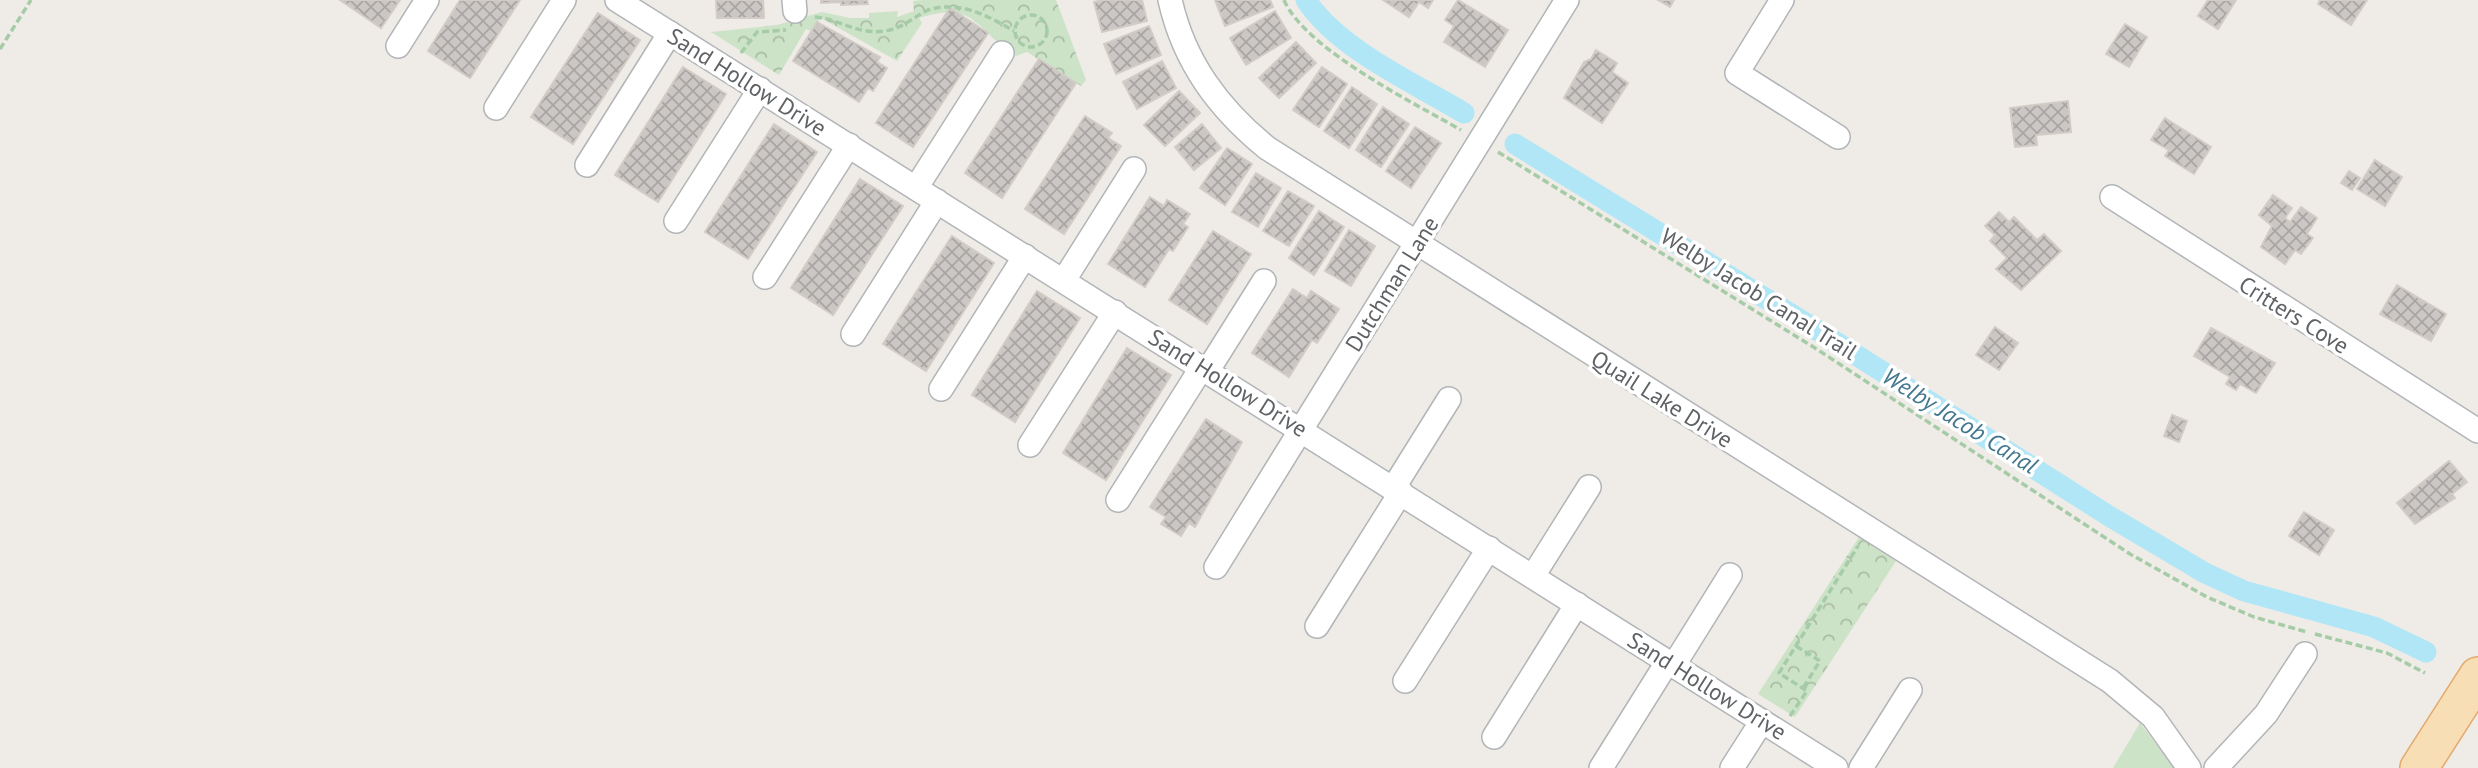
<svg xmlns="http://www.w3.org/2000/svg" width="2478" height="768" font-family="'PT Sans',sans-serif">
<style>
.grass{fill:#cce3c7}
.park{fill:url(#park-crowns)}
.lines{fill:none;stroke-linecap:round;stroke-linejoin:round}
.canal{stroke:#b0e6f6;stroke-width:21}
.building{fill:url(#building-cross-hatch);stroke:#d3ccc6;stroke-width:2}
.street-casing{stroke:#b2b5b8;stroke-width:26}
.primary-casing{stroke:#e3a96c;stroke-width:40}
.path{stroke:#a5cba7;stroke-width:3.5;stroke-dasharray:7 3.5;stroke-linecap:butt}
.street{stroke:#fff;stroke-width:23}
.primary{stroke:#f7deb5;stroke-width:37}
.labels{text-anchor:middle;stroke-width:7;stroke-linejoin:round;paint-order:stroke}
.street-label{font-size:23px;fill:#5f6366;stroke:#fff}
.water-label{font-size:24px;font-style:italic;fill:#43778e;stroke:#fff}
</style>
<defs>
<pattern id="park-crowns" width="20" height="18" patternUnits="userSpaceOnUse" patternTransform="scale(1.75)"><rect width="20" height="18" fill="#cce3c7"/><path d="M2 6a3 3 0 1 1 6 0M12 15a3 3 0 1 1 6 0" fill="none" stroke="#a9bca5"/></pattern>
<pattern id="building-cross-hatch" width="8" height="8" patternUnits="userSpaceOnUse" patternTransform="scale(1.75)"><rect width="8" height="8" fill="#cbc7c4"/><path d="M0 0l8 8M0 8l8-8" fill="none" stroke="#a8a5a3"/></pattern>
</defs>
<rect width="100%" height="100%" fill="#efece7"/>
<path class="grass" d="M2140,723L2174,768H2113Z"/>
<g class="park">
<path d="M923,0H1056L1086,80L1081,86L1027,52L1016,56C974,29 977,0 919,18L922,23L897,61L821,18L811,31L806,29L779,75L711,32L777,25L822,12L850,18H869V13L898,11L897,17L914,11L913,1Z"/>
<path d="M1859,537L1896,561L1795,717L1758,694Z"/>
</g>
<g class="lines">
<g class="canal">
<path d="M1306,0C1338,49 1414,83 1464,113"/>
<path d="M1515,144L1820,332L2109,516L2205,573L2244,591L2374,627L2426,652"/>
</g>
</g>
<g class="building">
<path d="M340,0H400L381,28Z"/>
<path d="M460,0H520L470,78L428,51Z"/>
<path d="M716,0H763L764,18H717Z"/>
<path d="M821,0H867L868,4L841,5V2L821,3Z"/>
<path d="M1102,0H1142L1147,21L1102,32L1094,2Z"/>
<path d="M1215,0H1270L1273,7L1225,26Z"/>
<path d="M1383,0H1433L1428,8L1419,2L1409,17Z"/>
<path d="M1458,0L1508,30L1485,67L1444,42L1454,26L1445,20Z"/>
<path d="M1658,0H1674L1670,7Z"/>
<path d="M2208,0H2236L2218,29L2198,16Z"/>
<path d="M2320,0H2367L2351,25L2318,4Z"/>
<path d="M950,8L988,33L913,147L876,123Z"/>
<path d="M1275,11L1291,38L1246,65L1230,38Z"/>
<path d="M598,13L640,40L573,144L531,117Z"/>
<path d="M817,22L880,57L877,62L887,68L873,91L868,88L859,102L793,61Z"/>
<path d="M2125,24L2147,37L2129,67L2106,54Z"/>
<path d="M1149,26L1161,55L1116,74L1104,44Z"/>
<path d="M1296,42L1316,63L1279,98L1259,78Z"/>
<path d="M1596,50L1617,63L1612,72L1628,83L1602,123L1564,98L1584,62L1591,59Z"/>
<path d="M1039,59L1076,83L1002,198L965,173Z"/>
<path d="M1162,61L1176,88L1137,109L1123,82Z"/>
<path d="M683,67L726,94L658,202L615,175Z"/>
<path d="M1322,67L1347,84L1319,127L1293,110Z"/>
<path d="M1352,87L1377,104L1349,148L1324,131Z"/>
<path d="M1179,91L1200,113L1165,146L1144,125Z"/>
<path d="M2068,101L2071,132L2036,135L2037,145L2015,147L2010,108Z"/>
<path d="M1383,107L1409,124L1381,167L1356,150Z"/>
<path d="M1085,116L1112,133L1108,138L1121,146L1064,234L1025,209Z"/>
<path d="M2165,118L2211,147L2194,174L2165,156L2169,150L2151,140Z"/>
<path d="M774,124L817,152L748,259L705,232Z"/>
<path d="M1202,124L1221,148L1194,170L1175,147Z"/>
<path d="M1415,127L1441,143L1411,188L1386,171Z"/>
<path d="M1227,148L1252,164L1225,205L1200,188Z"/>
<path d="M2375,160L2402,177L2385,206L2357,189Z"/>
<path d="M2349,171L2360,178L2352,190L2341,183Z"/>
<path d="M1256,173L1281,188L1258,227L1232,212Z"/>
<path d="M860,179L903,206L833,315L791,288Z"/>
<path d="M1288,191L1314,206L1289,246L1263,231Z"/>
<path d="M2273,195L2292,208L2285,218L2290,222L2301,207L2317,218L2307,234L2313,238L2301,254L2295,250L2285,264L2261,247L2272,226L2259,215Z"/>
<path d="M1150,197L1164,206L1167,200L1190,214L1183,224L1188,227L1173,251L1169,249L1145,287L1108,264Z"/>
<path d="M1319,211L1344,227L1314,275L1289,258Z"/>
<path d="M1999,212L2009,222L2014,217L2037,240L2044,234L2061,251L2021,290L1996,269L2007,258L1990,241L1995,235L1985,226Z"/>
<path d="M1349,230L1375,246L1351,286L1325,271Z"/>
<path d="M1213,231L1251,254L1207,324L1169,300Z"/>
<path d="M952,236L994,263L926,371L883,344Z"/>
<path d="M2397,285L2446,314L2431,341L2380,314Z"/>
<path d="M1293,289L1307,298L1311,291L1339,309L1317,343L1312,340L1289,377L1252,353Z"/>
<path d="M1037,291L1080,318L1015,422L972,395Z"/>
<path d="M1995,327L2018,343L1999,370L1976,355Z"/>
<path d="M2211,328L2275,363L2256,393L2240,384L2236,390L2226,384L2230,377L2194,356Z"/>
<path d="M1127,348L1171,375L1106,480L1063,453Z"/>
<path d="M2172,415L2187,421L2179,442L2164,436Z"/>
<path d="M1206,419L1242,442L1195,527L1189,523L1181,536L1161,524L1166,517L1150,507Z"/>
<path d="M2449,461L2467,482L2452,494L2455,498L2415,524L2397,503Z"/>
<path d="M2304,512L2334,530L2319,555L2289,536Z"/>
</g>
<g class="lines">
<defs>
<g id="street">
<path d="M617,0L1836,768"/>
<path d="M794,0L795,11"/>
<path d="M1170,0C1184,62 1218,108 1267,148L2110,681L2153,717L2189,768"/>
<path d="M1782,0L1737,73L1838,137"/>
<path d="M398,46L427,0"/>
<path d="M496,108L564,0"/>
<path d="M587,165L670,33"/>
<path d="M916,188L1002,53"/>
<path d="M2112,197L2478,431"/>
<path d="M676,221L760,89"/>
<path d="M765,277L849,145"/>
<path d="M1064,280L1134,169"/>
<path d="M853,334L937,201"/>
<path d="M1208,370L1264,281"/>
<path d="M941,389L1025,256"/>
<path d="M1030,445L1115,312"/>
<path d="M1394,487L1449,399"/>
<path d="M1118,500L1202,367"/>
<path d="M1216,567L1567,0"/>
<path d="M1533,576L1589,487"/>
<path d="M1317,626L1401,492"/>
<path d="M1674,665L1730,575"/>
<path d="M1405,681L1489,548"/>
<path d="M1494,737L1577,604"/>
<path d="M1601,768L1668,661"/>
<path d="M1732,768L1762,721"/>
<path d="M1861,768L1910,690"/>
<path d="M2216,768L2266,714L2305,654"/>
</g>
<path id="primary" d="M2419,768L2478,676"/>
</defs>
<use href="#street" class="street-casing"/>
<use href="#primary" class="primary-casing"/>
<g class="path">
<path d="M1284,0C1305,49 1414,103 1461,130"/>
<circle cx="1031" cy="31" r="16"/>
<path d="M815,17C840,19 857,35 884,31C902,29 912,18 928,10C960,0 988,16 1014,31"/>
<path d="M0,49L31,0"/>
<path d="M741,53L757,32L786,30"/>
<path d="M1498,152L1815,348L2130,554L2207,597L2254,617L2307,632"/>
<path d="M2315,634L2387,653L2425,673"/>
<path d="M1796,646L1820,661L1803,688"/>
<path d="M1790,716L1807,691L1779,673L1858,546"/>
</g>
<use href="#street" class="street"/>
<use href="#primary" class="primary"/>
</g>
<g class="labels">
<g class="street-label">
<text transform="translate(747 82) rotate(32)" y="8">Sand Hollow Drive</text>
<text transform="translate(1392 284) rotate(-58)" y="8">Dutchman Lane</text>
<text transform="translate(1759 294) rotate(32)" y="8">Welby Jacob Canal Trail</text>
<text transform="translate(2294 315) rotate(32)" y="8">Critters Cove</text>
<text transform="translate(1228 383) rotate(32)" y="8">Sand Hollow Drive</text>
<text transform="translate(1662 399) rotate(32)" y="8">Quail Lake Drive</text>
<text transform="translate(1707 686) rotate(32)" y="8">Sand Hollow Drive</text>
</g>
<g class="water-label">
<text transform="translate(1960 421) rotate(32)" y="8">Welby Jacob Canal</text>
</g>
</g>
</svg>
